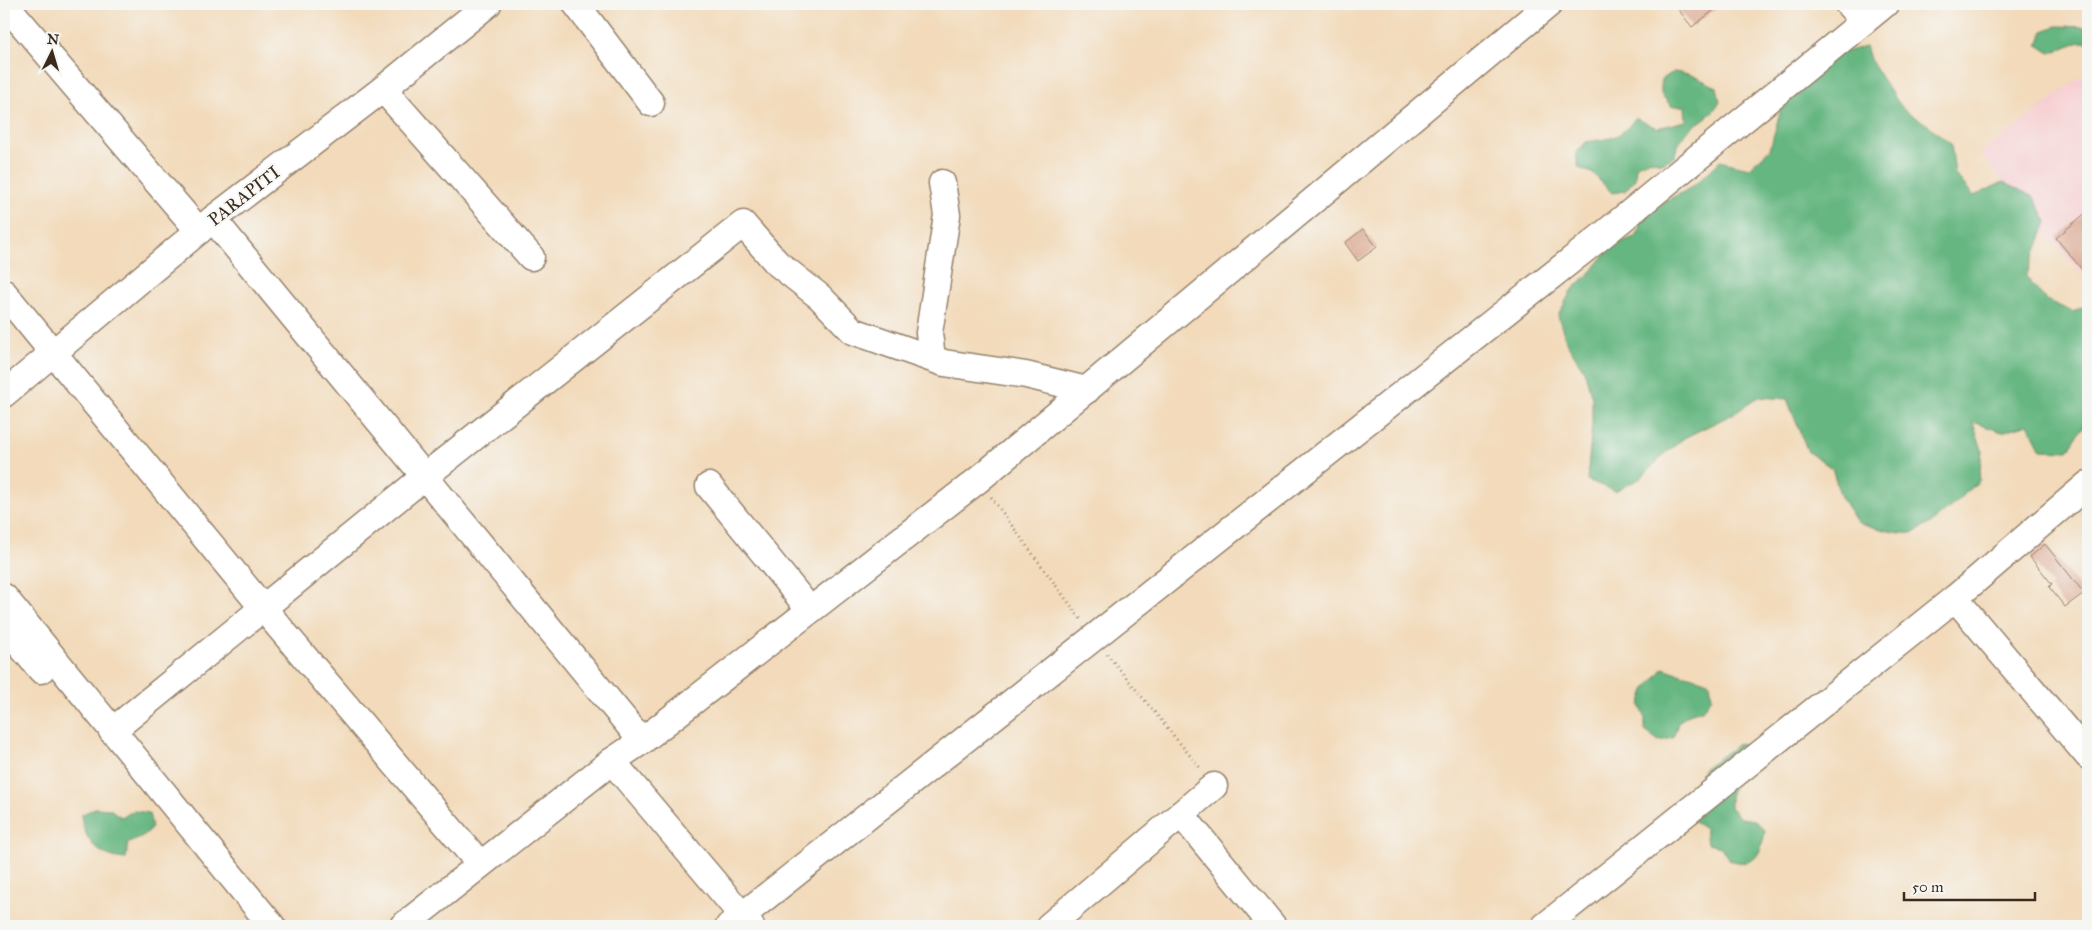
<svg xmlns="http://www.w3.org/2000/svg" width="2092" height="930" font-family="'IM FELL Great Primer',serif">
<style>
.built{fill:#f7cfd2}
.forest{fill:#65b680;stroke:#50704f}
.building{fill:#d9a089}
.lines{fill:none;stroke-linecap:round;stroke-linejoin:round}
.minor-casing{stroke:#96826c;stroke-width:29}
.path{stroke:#96826c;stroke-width:3;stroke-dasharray:1 4;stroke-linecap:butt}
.minor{stroke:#fff;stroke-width:26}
.labels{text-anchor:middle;stroke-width:4;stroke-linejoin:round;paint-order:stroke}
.street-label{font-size:18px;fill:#3b2a1e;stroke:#f6f6f2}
</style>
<rect width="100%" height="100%" fill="#f6f6f2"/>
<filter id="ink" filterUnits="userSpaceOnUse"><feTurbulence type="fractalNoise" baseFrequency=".02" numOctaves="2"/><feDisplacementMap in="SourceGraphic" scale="10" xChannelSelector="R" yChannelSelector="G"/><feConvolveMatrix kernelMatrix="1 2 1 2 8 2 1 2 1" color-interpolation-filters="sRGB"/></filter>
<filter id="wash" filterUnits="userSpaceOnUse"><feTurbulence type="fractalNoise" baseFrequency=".0096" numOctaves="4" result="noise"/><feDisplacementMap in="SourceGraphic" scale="20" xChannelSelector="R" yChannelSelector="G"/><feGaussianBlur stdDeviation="1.12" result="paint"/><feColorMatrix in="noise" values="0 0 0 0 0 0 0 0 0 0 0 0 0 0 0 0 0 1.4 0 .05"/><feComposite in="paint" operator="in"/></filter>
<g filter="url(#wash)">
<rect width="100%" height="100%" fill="#f2daba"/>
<path class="built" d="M2088,71V284L1980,154Z"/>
<g class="forest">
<path d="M2057,26L2088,27V42C2074,41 2064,49 2050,53L2038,45L2043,31Z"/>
<path d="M1866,46L1870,59L1885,84L1904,110L1928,125L1951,144L1955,174L1974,196L2003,182L2034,197L2047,222L2026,277L2046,300L2073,312L2088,304V393L2085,399L2083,427L2068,451L2041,450L2028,424L2002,432L1973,422L1982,450L1979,481C1965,494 1928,530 1911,533C1897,535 1870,526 1857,522L1841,497L1832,468L1808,452L1787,399L1759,397L1735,413L1684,438L1660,458L1641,478L1615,491L1587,480L1592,426V398L1584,370L1567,344L1558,316L1571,291L1593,270L1611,246L1637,236L1644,207C1681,197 1693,188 1720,161L1749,168L1770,149L1785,93L1834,55Z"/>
<path d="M1674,72L1689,74L1717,87L1720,101C1705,128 1685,119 1674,157L1662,163L1649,160L1636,165L1635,179L1625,191L1612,193L1592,173L1579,168L1576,154L1586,142C1610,138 1620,140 1635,118L1657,128L1686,121L1685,106H1671L1661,94V79Z"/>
<path d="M1664,668C1680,675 1695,676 1710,683L1712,698L1702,710L1688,714L1678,723L1673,738L1659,741L1645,731V717L1640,705L1645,690Z"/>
<path d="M1740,743L1753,749L1730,793V807L1740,818L1755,820L1765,831C1761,855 1755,868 1729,860L1721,847L1707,844L1705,829L1693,821L1680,817L1676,801L1699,782L1703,769Z"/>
<path d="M95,808L110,809L121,817L134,811L149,813L152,828L141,838L128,843L126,859C98,857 85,842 81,815Z"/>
</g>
<g id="blocks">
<g class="building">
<path d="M1674,4H1722L1692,27Z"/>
<path d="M2088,211V277L2056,238Z"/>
<path d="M1363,229L1377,247L1358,261L1345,243Z"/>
<path d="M2045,544L2084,593L2065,607L2049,587L2052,584L2030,557Z"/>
</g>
</g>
</g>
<g filter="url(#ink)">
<use href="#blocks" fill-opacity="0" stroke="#96826c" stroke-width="1"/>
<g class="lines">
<defs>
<g id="minor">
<path d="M5,4L199,231"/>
<path d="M576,4L651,103"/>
<path d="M1848,4L1864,21"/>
<path d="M383,89L531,257"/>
<path d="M213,219L642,741L612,761L751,926"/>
<path d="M4,293L263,608L480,864"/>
<path d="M932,358L929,333L947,215L942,183"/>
<path d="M4,394L213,219L383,89L488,4"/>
<path d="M709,486L810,610"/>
<path d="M4,597L272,926"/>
<path d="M1955,598L2088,756"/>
<path d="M4,626L41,670"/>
<path d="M112,731L424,477L743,224L777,263L820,297L853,331L944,363L1026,375L1087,390"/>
<path d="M642,741L978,480L1549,4"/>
<path d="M1181,814L1273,926"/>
<path d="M403,926L612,761"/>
<path d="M729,926L1598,239L1885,4"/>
<path d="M1049,926L1214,786"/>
<path d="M1545,926L1955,598L2088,484"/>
</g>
</defs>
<use href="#minor" class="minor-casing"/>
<g class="path">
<path d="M991,497L1082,621"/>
<path d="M1107,654L1201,769"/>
</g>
<use href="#minor" class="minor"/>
</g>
</g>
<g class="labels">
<g class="street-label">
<text transform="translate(244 196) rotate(-38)" y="6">PARAPITI</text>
</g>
</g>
<rect width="2092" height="930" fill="none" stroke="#f6f6f2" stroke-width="20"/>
<g transform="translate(52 52) rotate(5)" stroke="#f6f6f2" stroke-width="4" paint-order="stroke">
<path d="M0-4L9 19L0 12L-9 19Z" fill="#3b2a1e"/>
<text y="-8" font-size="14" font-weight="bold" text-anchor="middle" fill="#3b2a1e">N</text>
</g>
<path d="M1904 892v8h131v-8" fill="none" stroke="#3b2a1e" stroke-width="2.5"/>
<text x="1912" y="892" font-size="15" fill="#3b2a1e" stroke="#f6f6f2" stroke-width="4" paint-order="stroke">50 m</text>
</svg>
